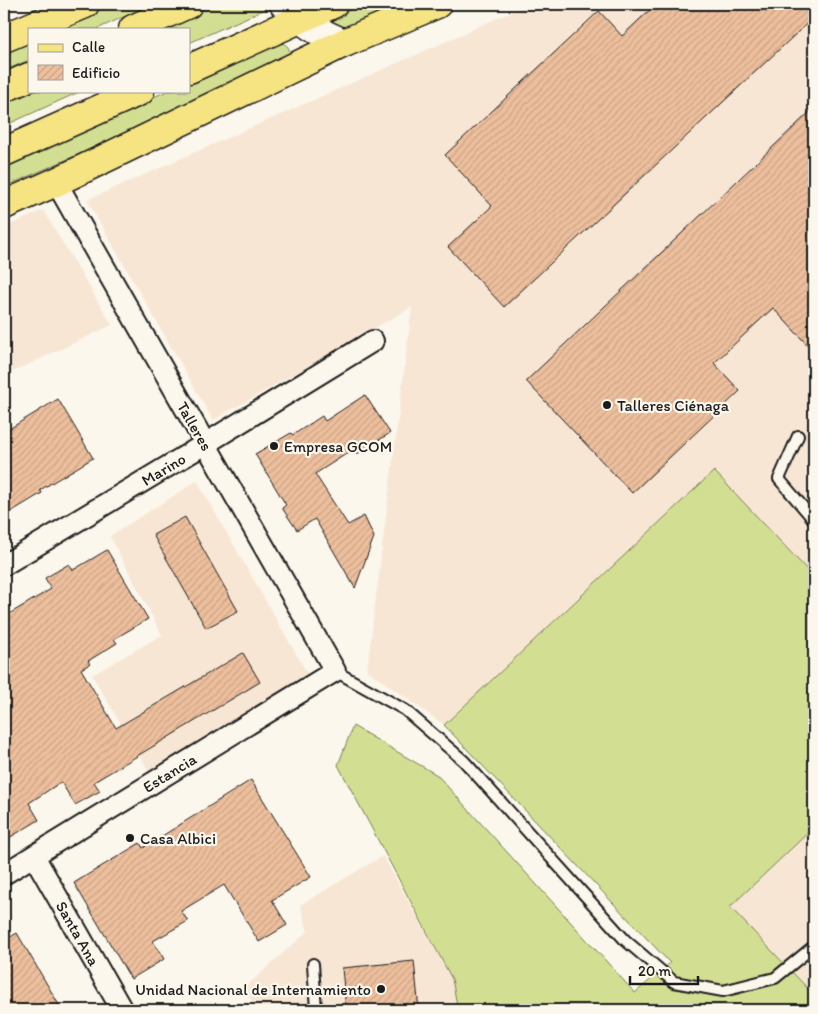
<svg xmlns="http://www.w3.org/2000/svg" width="818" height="1014" font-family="Itim,sans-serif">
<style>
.built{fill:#f7e6d4}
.grass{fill:#d2df92;stroke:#777e57}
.building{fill:url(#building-hatch);stroke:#1c1c1c}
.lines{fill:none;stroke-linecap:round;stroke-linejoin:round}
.service-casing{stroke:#1c1c1c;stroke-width:14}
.minor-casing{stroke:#1c1c1c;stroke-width:24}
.secondary-casing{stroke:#1c1c1c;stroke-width:31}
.primary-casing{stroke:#1c1c1c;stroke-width:31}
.trunk-casing{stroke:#1c1c1c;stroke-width:31}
.service{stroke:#fbf7ec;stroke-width:10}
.minor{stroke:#fbf7ec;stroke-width:20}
.secondary{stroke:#fbf7ec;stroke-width:28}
.primary{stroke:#f6e381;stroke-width:28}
.trunk{stroke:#f6e381;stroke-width:28}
.poi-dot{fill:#1c1c1c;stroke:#fbf7ec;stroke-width:2}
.labels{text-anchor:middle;stroke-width:4.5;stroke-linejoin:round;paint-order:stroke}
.poi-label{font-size:16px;fill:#1c1c1c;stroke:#fbf7ec;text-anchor:start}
.street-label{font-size:16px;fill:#1c1c1c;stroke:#fbf7ec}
</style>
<defs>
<pattern id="building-hatch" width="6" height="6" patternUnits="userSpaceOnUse" patternTransform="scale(1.25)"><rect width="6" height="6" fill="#edbf9d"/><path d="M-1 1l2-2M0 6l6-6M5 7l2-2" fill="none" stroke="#cba487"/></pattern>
</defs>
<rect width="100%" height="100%" fill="#fbf7ec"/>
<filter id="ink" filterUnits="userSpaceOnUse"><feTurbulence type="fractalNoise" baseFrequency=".02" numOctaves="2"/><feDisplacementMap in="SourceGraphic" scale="10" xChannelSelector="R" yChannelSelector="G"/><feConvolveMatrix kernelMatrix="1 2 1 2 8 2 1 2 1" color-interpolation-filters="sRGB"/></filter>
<g filter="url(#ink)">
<g class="built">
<path d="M528,4H814V577L714,471L444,725L367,670L412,307L213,420L87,200L438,45Z"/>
<path d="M43,210L112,325L4,376V228Z"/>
<path d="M197,481L311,680L150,773L92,675L162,635L110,536Z"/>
<path d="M814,827V995L730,907Z"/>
<path d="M383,856L452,979L458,1010H257L244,988L308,931L300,905Z"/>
</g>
<g class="grass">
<path d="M110,4H152L97,29H53Z"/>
<path d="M218,4H264L270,7L189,43V29H161Z"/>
<path d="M364,4H405L345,30L321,23Z"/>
<path d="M29,39V60L4,71V50Z"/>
<path d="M278,43C285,42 290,47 290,54L159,119L4,187V164L167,91H189V82Z"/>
<path d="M29,91H81L4,126V98Z"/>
<path d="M714,471L814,577V827L730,907L814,995V1010H458L452,979L338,765L353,726L437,775L635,993L670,963L444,725Z"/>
</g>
<g class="building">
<path d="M656,4H814V17L504,307L448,247L492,206L445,155L599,11L622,36Z"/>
<path d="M814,108V352L773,308L714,363L740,391L632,493L526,381Z"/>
<path d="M365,395L390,433L357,454L354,449L315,474L348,525L364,516L374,537L355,588L315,519L297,530L282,508L286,505L255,454L291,433L293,435L322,416L325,421Z"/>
<path d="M58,399L93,458L40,490L42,493L4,516V432Z"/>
<path d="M185,517L238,611L206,628L153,535Z"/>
<path d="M107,550L148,619L114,639L117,643L88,661L90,664L81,669L116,728L243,653L260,682L94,782L100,791L75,805L61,782L29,803L39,820L4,841V617L51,589L45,578L69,564L73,570Z"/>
<path d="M251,780L311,877L272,900L287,925L259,942L224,885L181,911L188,921L153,941L164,959L131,979L74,883L140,843L143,848Z"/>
<path d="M17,933L62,1010H4V941Z"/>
<path d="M414,961L419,1010H346L342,968Z"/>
</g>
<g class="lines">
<defs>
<g id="service">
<path d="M798,436L779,479L814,520"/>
<path d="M335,671L405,710L464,761L625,940L674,982L723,991L775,978L814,946"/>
<path d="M313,964L316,1010"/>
</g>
<g id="minor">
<path id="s1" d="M4,565L205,444L373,341"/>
<path id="s2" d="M34,856L122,1010"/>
<path id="s3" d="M4,874L335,671L56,182"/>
</g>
<path id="secondary" d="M284,4C303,23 319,33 344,43"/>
<g id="primary">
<path d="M4,38L85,4"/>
<path d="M4,205L56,182L344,43L437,4"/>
</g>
<g id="trunk">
<path d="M133,29L188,4"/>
<path d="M189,69L333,4"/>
<path d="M4,88L29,77"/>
<path d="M4,152L140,91"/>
</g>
</defs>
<use href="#service" class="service-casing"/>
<use href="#minor" class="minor-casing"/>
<use href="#secondary" class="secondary-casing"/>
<use href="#primary" class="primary-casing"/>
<use href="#trunk" class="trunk-casing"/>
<use href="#service" class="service"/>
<use href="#minor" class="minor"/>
<use href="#secondary" class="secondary"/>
<use href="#primary" class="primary"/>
<use href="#trunk" class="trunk"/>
</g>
</g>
<g class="poi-dot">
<circle cx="607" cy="405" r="5"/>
<circle cx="274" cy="446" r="5"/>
<circle cx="130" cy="838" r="5"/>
<circle cx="381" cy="989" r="5"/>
</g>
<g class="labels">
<g class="poi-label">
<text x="617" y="411">Talleres Ciénaga</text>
<text x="284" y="452">Empresa GCOM</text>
<text x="140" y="844">Casa Albici</text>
<text x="371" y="995" text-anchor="end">Unidad Nacional de Internamiento</text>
</g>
<g class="street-label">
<text transform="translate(195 426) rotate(60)" y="6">Talleres</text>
<text dy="6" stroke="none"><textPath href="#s1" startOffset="186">Marino</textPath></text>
<text dy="6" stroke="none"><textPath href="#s3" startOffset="194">Estancia</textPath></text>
<text dy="6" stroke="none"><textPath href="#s2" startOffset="89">Santa Ana</textPath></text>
</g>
</g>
<rect width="818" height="1014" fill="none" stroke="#fbf7ec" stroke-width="20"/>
<rect x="10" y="10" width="798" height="994" fill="none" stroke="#1c1c1c" stroke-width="2" filter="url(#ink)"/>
<rect x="28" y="28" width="162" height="65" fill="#fbf7ec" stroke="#a29f99"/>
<rect x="38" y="44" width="25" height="8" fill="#f6e381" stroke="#a29f99"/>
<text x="72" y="52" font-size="15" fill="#1c1c1c">Calle</text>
<rect x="38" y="65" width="25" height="15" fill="url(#building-hatch)" stroke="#a29f99"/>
<text x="72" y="78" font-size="15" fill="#1c1c1c">Edificio</text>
<path d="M630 976v8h68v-8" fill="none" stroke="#1c1c1c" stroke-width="2.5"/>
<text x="638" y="976" font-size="15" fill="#1c1c1c" stroke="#fbf7ec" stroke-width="4" paint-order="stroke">20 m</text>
</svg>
